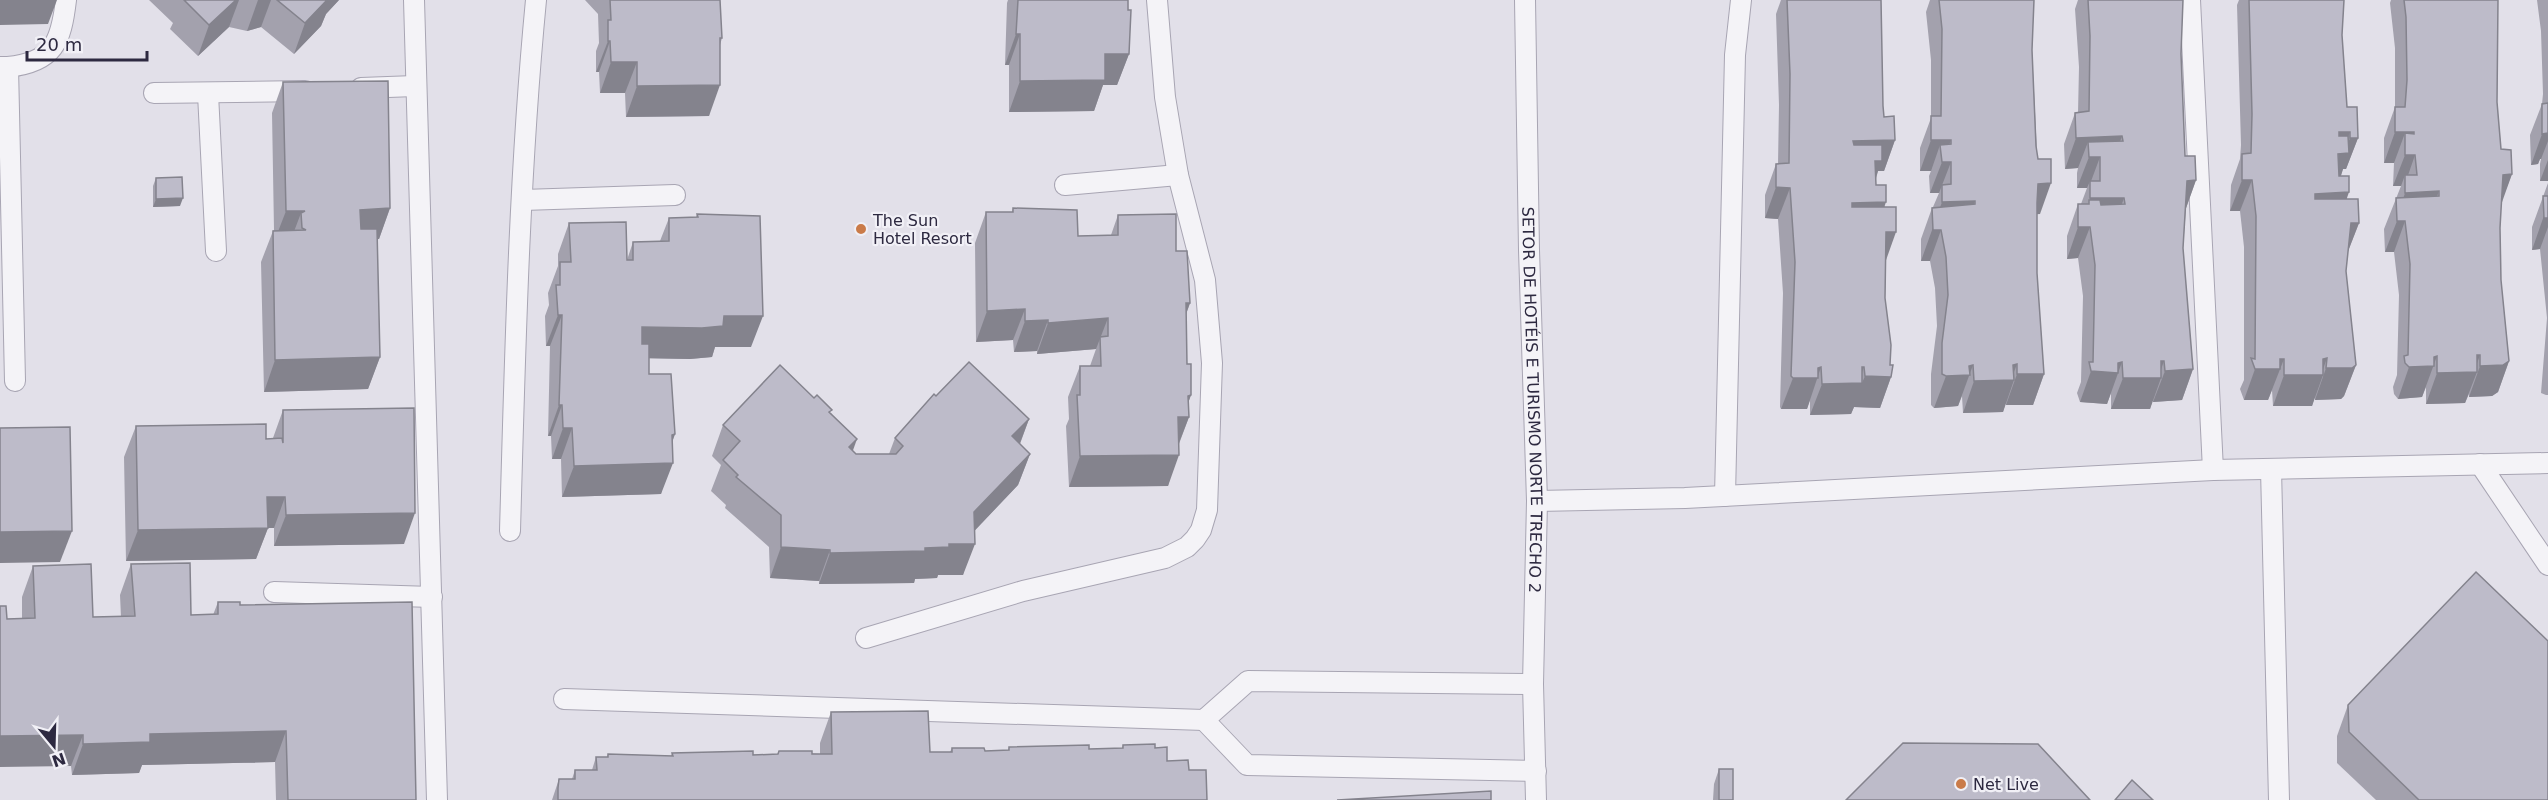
<svg xmlns="http://www.w3.org/2000/svg" width="2548" height="800" font-family="'DejaVu Sans',sans-serif">
<style>
.lines{fill:none;stroke-linecap:round;stroke-linejoin:round}
.service-casing{stroke:#a8a5b3;stroke-width:22}
.service{stroke:#f4f3f7;stroke-width:20}
.wall{fill:#a3a1ad}
.shaded-wall{fill:#84838d}
.building{fill:#bdbbc9;stroke:#84838d;stroke-width:1.5}
.poi-dot{fill:#ca7b49;stroke:#f1f0f6;stroke-width:2}
.labels{text-anchor:middle;stroke-width:4.5;stroke-linejoin:round;paint-order:stroke}
.poi-label{font-size:16px;fill:#2d2940;stroke:#f1f0f6;text-anchor:start}
.street-label{font-size:16px;fill:#2d2940;stroke:#f1f0f6}
</style>
<rect width="100%" height="100%" fill="#e2e0e9"/>
<g class="lines">
<defs>
<g id="service">
<path d="M414,0L437,800"/>
<path id="s1" d="M1525,0L1529,250L1537,501L1533,684L1536,800"/>
<path d="M2190,0L2213,470"/>
<path d="M0,67H8L15,381"/>
<path d="M8,67C54,62 61,42 66,0"/>
<path d="M361,88L415,86"/>
<path d="M154,93L305,91"/>
<path d="M208,94L216,251"/>
<path d="M1065,185L1178,175"/>
<path d="M523,200L675,195"/>
<path d="M2480,464L2548,565"/>
<path d="M2271,469L2279,800"/>
<path d="M1725,496L1735,55L1741,0"/>
<path d="M1537,501L1685,498L2213,470L2548,463"/>
<path d="M510,531C515,354 519,176 536,0"/>
<path d="M274,592L432,597"/>
<path d="M866,638L1023,591L1165,558L1187,547L1195,539L1201,530L1207,510L1212,363L1205,280L1178,175L1165,97L1157,0"/>
<path d="M564,699L1204,720L1248,681L1533,684"/>
<path d="M1204,720L1247,765L1536,771"/>
</g>
</defs>
<use href="#service" class="service-casing"/>
<use href="#service" class="service"/>
</g>
<g class="wall">
<path d="M149,0H339L326,14L321,26L294,54L261,27L247,31L229,27L198,56L170,29L173,23Z"/>
<path d="M585,0H720L722,38L720,45L709,116L626,117L625,93H600L599,72H596V51L599,43L598,14Z"/>
<path d="M1008,0H1128L1129,54L1117,85H1103L1094,111L1009,112V65H1005L1007,3Z"/>
<path d="M1781,0H1881L1883,106L1884,117L1895,140L1884,171H1878L1876,179V185L1885,207L1886,260L1885,298L1891,377L1880,408L1854,407L1851,414L1810,415V400L1807,409H1781L1780,407L1783,293L1778,219L1765,218V195L1776,164H1778L1779,105L1776,14Z"/>
<path d="M1930,0H2034L2032,50L2040,214H2037V273L2044,374L2033,405H2006V402L2003,412L1963,413L1962,396L1958,406L1934,408L1931,405V374L1937,326L1935,288L1930,261H1921V239L1932,208L1933,207L1939,193H1930L1929,176L1931,171H1920V148L1931,118V60L1926,12Z"/>
<path d="M2078,0H2183L2181,54L2185,156L2196,180L2186,208L2183,248L2193,369L2182,400L2153,402V399L2150,409H2111V393L2107,404L2080,402L2077,393L2081,382L2083,296L2078,258L2067,259V236L2078,204H2081L2087,188H2077V173L2078,168L2065,169L2064,144L2075,113H2078L2079,67L2075,9Z"/>
<path d="M2239,0H2344L2342,35L2347,107L2358,138L2346,169H2343L2341,176L2347,199L2359,223L2348,251L2346,271L2356,365L2344,396L2341,399L2315,400V396L2312,406H2273L2272,390L2268,400H2244L2240,389L2244,380V247L2240,211H2230L2231,185L2240,159L2241,145L2237,5Z"/>
<path d="M2391,0H2498L2497,102L2501,149L2512,174L2501,202L2500,228L2501,280L2509,361L2498,392L2492,396L2469,397V394L2465,403L2426,404V387L2422,397L2398,399L2394,394L2393,387L2397,375L2399,295L2394,252H2385L2384,229L2401,186H2393L2394,163H2384V138L2395,107V48L2390,3Z"/>
<path d="M2537,0H2548V181H2540V164L2541,159H2540L2538,164L2531,165L2530,135L2542,104L2543,94L2541,31Z"/>
<path d="M283,82L390,208L379,239H377L380,357L368,389L264,392L261,262L273,231L274,230L272,113Z"/>
<path d="M156,178L180,206L153,207V186Z"/>
<path d="M2548,183V395H2546L2541,393L2547,318L2540,249L2532,250V227Z"/>
<path d="M1013,208L1078,236L1111,235L1118,215L1176,251L1190,303L1186,314L1187,364L1191,395L1188,403L1189,417L1179,444L1168,486L1069,487L1066,426L1069,419L1068,397L1080,366H1090L1096,349L1037,354V351L1014,352L1013,340L976,342L975,243L986,212H1012Z"/>
<path d="M697,214L751,347H715L712,357L690,359L649,358V374L675,434L672,443L661,494L562,497L561,459H552L551,436H548L550,346H546L545,316L549,305L548,293L558,266V254L569,223L627,260L633,242L660,241L669,218L696,217Z"/>
<path d="M936,396L1029,419L1020,444L1030,454L1018,485L974,531L963,575H938L937,578L915,579L914,583L819,584V581L770,578L769,547L725,508L726,505L711,491L721,465L712,456L723,425L831,413L852,451L856,454H889L895,438Z"/>
<path d="M283,410L404,544L274,546V528H268L256,559L126,561L124,457L136,426L266,439L273,438Z"/>
<path d="M131,564L191,615H213L218,602L240,605L416,800H276L275,762L142,765L139,773L72,775L71,766L7,619L22,618V597L33,566L93,617H121L120,595Z"/>
<path d="M2348,705L2548,800H2376L2337,763V736Z"/>
<path d="M831,712L930,752H950L952,748L985,751L1008,750L1009,747L1089,749L1122,748L1123,745L1155,748L1167,761L1189,770L1207,800H552L559,779H572L575,770H592L596,757H607L608,754L671,756L672,753L777,755L779,751L820,754V743Z"/>
<path d="M1719,769L1733,800H1713L1714,784Z"/>
</g>
<g class="shaded-wall">
<path d="M0,0H57L48,24L0,25Z"/>
<path d="M236,0H239L229,27L198,56L209,25Z"/>
<path d="M258,0H271L261,27L247,31Z"/>
<path d="M325,0H339L326,14L321,26L294,54L305,23Z"/>
<path d="M1016,34H1020L1009,65H1005Z"/>
<path d="M608,41H610L599,72H596Z"/>
<path d="M1105,54H1129L1117,85H1103L1094,111L1009,112L1020,81Z"/>
<path d="M611,62H637L625,93H600Z"/>
<path d="M720,85L709,116L626,117L637,86Z"/>
<path d="M2339,132H2350L2342,154H2344L2350,138H2358L2346,169H2343L2338,184Z"/>
<path d="M2395,132H2414L2415,155L2405,184V175L2401,186H2393L2405,155V133L2394,163H2384Z"/>
<path d="M2548,133V141L2541,159H2540L2538,164L2531,165L2542,134Z"/>
<path d="M2122,136L2111,167L2100,157L2090,184V181L2087,188H2077L2089,157L2088,142L2078,168L2065,169L2076,138Z"/>
<path d="M1895,140L1884,171H1878L1871,192L1842,172L1853,141Z"/>
<path d="M1931,140H1951L1943,162H1951L1939,193H1930L1942,162L1940,145L1931,171H1920Z"/>
<path d="M2548,160V181H2540Z"/>
<path d="M2512,174L2501,205L2503,175Z"/>
<path d="M2196,180L2185,211L2187,181Z"/>
<path d="M2242,180H2252L2240,211H2230Z"/>
<path d="M2051,183L2040,214L2027,215L2038,184Z"/>
<path d="M1776,187L1790,188L1778,219L1765,218Z"/>
<path d="M2439,191L2428,222L2405,221L2394,252H2385L2397,221V217L2405,193Z"/>
<path d="M2349,192L2338,224L2304,225L2315,194Z"/>
<path d="M183,198L180,206L153,207L156,199Z"/>
<path d="M2090,198H2124L2113,229L2090,227L2078,258L2067,259L2078,227L2089,204Z"/>
<path d="M1975,201L1963,232L1941,230L1930,261H1921L1942,202Z"/>
<path d="M1886,202L1875,233L1841,234L1852,203Z"/>
<path d="M2548,204V227L2540,249L2532,250Z"/>
<path d="M390,208L379,239L349,241L360,210Z"/>
<path d="M286,211H305L301,213L290,242H274Z"/>
<path d="M2351,223H2359L2347,254Z"/>
<path d="M1886,232H1896L1885,263Z"/>
<path d="M1186,303H1190L1179,334Z"/>
<path d="M1025,309L1013,340L976,342L987,311Z"/>
<path d="M558,315H562L550,346H546Z"/>
<path d="M724,316H763L751,347H715L712,357L690,359L630,358L642,327Z"/>
<path d="M1108,318L1096,349L1037,354L1048,323Z"/>
<path d="M1048,320L1037,351L1014,352L1025,321Z"/>
<path d="M2477,355H2480L2474,372H2477L2465,403L2426,404L2437,373Z"/>
<path d="M2437,356L2422,397L2398,399L2409,367L2434,357Z"/>
<path d="M380,357L368,389L264,392L275,360Z"/>
<path d="M2327,358L2321,375H2323L2312,406H2273L2284,375L2323,359Z"/>
<path d="M2280,359H2284L2268,400H2244L2255,369Z"/>
<path d="M2161,361H2164L2158,378H2161L2150,409H2111L2123,378Z"/>
<path d="M2509,361L2498,392L2492,396L2469,397L2480,366Z"/>
<path d="M2122,362L2107,404L2080,402L2091,371Z"/>
<path d="M2017,364L2011,380H2014L2003,412L1963,413L1974,381L2013,365Z"/>
<path d="M1973,365L1958,406L1934,408L1946,376L1969,366Z"/>
<path d="M2356,365L2344,396L2341,399L2315,400L2326,368Z"/>
<path d="M1821,367L1807,409H1781L1793,378L1818,368Z"/>
<path d="M1862,367H1864L1858,383H1862L1865,376L1891,377L1880,408L1854,407L1851,414L1810,415L1822,384Z"/>
<path d="M2193,369L2182,400L2153,402L2165,371Z"/>
<path d="M2017,374H2044L2033,405H2006Z"/>
<path d="M1191,395L1183,417H1189L1177,448L1178,417L1188,396Z"/>
<path d="M559,405H562L551,436H548Z"/>
<path d="M1029,419L1017,451L1012,436Z"/>
<path d="M563,428H572L561,459H552Z"/>
<path d="M675,434L664,463H673L661,494L562,497L574,466Z"/>
<path d="M857,439L846,470L849,447Z"/>
<path d="M1030,454L1018,485L963,543L974,512Z"/>
<path d="M1179,455L1168,486L1069,487L1080,456Z"/>
<path d="M267,497H285L274,528H256Z"/>
<path d="M415,513L404,544L274,546L286,515Z"/>
<path d="M268,528L256,559L126,561L138,530Z"/>
<path d="M72,531L60,562L0,563V532Z"/>
<path d="M949,544H975L963,575H938L937,578L915,579L914,583L819,584L830,553L925,548Z"/>
<path d="M781,547L830,550L819,581L770,578Z"/>
<path d="M286,731L275,762L142,765L139,773L72,775L83,744L150,734Z"/>
<path d="M83,735L71,766L0,767V736Z"/>
</g>
<g class="building">
<path d="M184,0H236L209,25Z"/>
<path d="M277,0H327L305,23Z"/>
<path d="M610,0H720L722,38H720V85L637,86V62H611L610,41H608V20H611Z"/>
<path d="M1018,0H1128V10H1131L1129,54H1105V80L1020,81V34H1016Z"/>
<path d="M1787,0H1881L1883,106L1884,117L1894,116L1895,140L1853,141L1854,145H1882V161H1875L1876,185H1886V202L1852,203V207H1896V232H1886L1885,298L1891,345L1890,365H1893L1891,377L1865,376L1864,367H1862V383L1822,384L1821,367L1818,368V378H1793L1791,376L1795,262L1790,188L1776,187V164L1789,163L1790,74Z"/>
<path d="M1939,0H2034L2032,50L2036,146L2038,159H2051V183L2038,184L2037,203V273L2044,374H2017V364L2013,365L2014,380L1974,381L1973,365L1969,366L1970,375L1946,376L1942,374V343L1948,295L1946,257L1941,230H1933L1932,208L1975,204V201L1942,202V185L1951,184V162H1942L1940,145L1951,144V140H1931V116H1941L1942,29Z"/>
<path d="M2088,0H2183L2181,54L2185,156H2195L2196,180L2187,181L2183,248L2193,369L2165,371L2164,361H2161V378H2123L2122,362L2118,363V373L2091,371L2089,362H2093L2095,265L2090,227H2078V204H2089V200H2100L2101,205L2125,204L2124,198H2090V181H2100V157H2089L2088,142L2123,141L2122,136L2076,138L2075,113L2089,111L2090,36Z"/>
<path d="M2249,0H2344L2342,35L2347,107H2357L2358,138H2350V132H2339V136H2348L2349,153L2338,154L2339,176H2349V192L2315,194V199H2358L2359,223H2351L2346,271L2356,365L2352,368H2326L2327,358L2323,359V375H2284V359H2280V369H2255L2251,358L2255,359L2256,216L2252,180H2242V154L2251,153L2252,114Z"/>
<path d="M2404,0H2498L2497,102L2501,149L2511,150L2512,174L2503,175L2500,228L2501,280L2509,361L2503,365L2480,366V355H2477V372L2437,373V356L2434,357V366L2409,367L2405,363L2404,356L2408,355L2410,264L2405,221H2397L2396,198L2439,196V191L2405,193V175H2417L2415,155H2405V133L2414,134V132H2395V107H2405L2407,80L2406,17Z"/>
<path d="M388,81L390,208L360,210L361,229H377L380,357L275,360L273,231L306,230L302,228L301,213L305,211H286L283,82Z"/>
<path d="M2548,103V133L2542,134V104Z"/>
<path d="M182,177L183,198L156,199V178Z"/>
<path d="M2543,196H2548V218H2544Z"/>
<path d="M1013,208L1077,210L1078,236L1118,235V215L1176,214V251H1187L1190,303H1186L1187,364H1191V395L1188,396L1189,417H1178L1179,455L1080,456L1077,395H1080V366H1101L1100,337L1108,336V318L1048,323V320L1025,321V309L987,311L986,212H1013Z"/>
<path d="M697,214L760,216L763,316H724L723,326L702,328L642,327V344H649V374H671L675,434L672,435L673,463L574,466L572,428H563L562,405H559L562,315H558L556,285H560V262H571L569,223L626,222L627,260H633V242L669,241V218L698,217Z"/>
<path d="M969,362L1029,419L1012,436L1030,454L974,512L975,544H949V547L925,548V551L830,553V550L781,547V515L736,477L738,475L723,460L740,441L723,425L780,365L814,398L817,395L832,410L829,412L857,439L849,447L856,454H896L903,446L895,438L934,394L936,396Z"/>
<path d="M414,408L415,513L286,515L285,497H267L268,528L138,530L136,426L266,424V439L282,438L283,443V410Z"/>
<path d="M70,427L72,531L0,532V428Z"/>
<path d="M190,563L191,615L218,614V602H240V605L412,602L416,800H288L286,731L150,734V742L83,744V735L0,736V606H6L7,619L35,618L33,566L91,564L93,617L135,616L131,564Z"/>
<path d="M2476,572L2548,641V800H2419L2349,732L2348,705Z"/>
<path d="M928,711L930,752H952V748H984L985,751L1009,750V747L1089,745V749L1123,748V745L1155,744V748L1167,747V761L1188,760L1189,770H1206L1207,800H558V788L559,779H575V770H597L596,757H608V754L673,756L672,753L753,751V755L778,754L779,751H812V754H832L831,712Z"/>
<path d="M1903,743L2038,744L2090,800H1846Z"/>
<rect x="1719" y="769" width="14" height="31"/>
<path d="M2132,780L2153,800H2115Z"/>
<path d="M1491,791V800H1337Z"/>
</g>
<g class="poi-dot">
<circle cx="861" cy="229" r="6"/>
<circle cx="1961" cy="784" r="6"/>
</g>
<g class="labels">
<g class="poi-label">
<text x="873" y="226">The Sun<tspan x="873" dy="18">Hotel Resort</tspan></text>
<text x="1973" y="790">Net Live</text>
</g>
<g class="street-label">
<text dy="6" stroke="none"><textPath href="#s1" startOffset="400">SETOR DE HOTÉIS E TURISMO NORTE TRECHO 2</textPath></text>
</g>
</g>
<g transform="translate(54 746) rotate(161)" stroke="#f1f0f6" stroke-width="4.5" paint-order="stroke">
<path d="M0-4.5L10 22L0 15L-10 22Z" fill="#2d2940"/>
<text y="-9" font-size="16" font-weight="bold" text-anchor="middle" fill="#2d2940">N</text>
</g>
<path d="M27 51v9h120v-9" fill="none" stroke="#2d2940" stroke-width="3"/>
<text x="36" y="51" font-size="18" fill="#2d2940" stroke="#f1f0f6" stroke-width="4.5" paint-order="stroke">20 m</text>
</svg>
